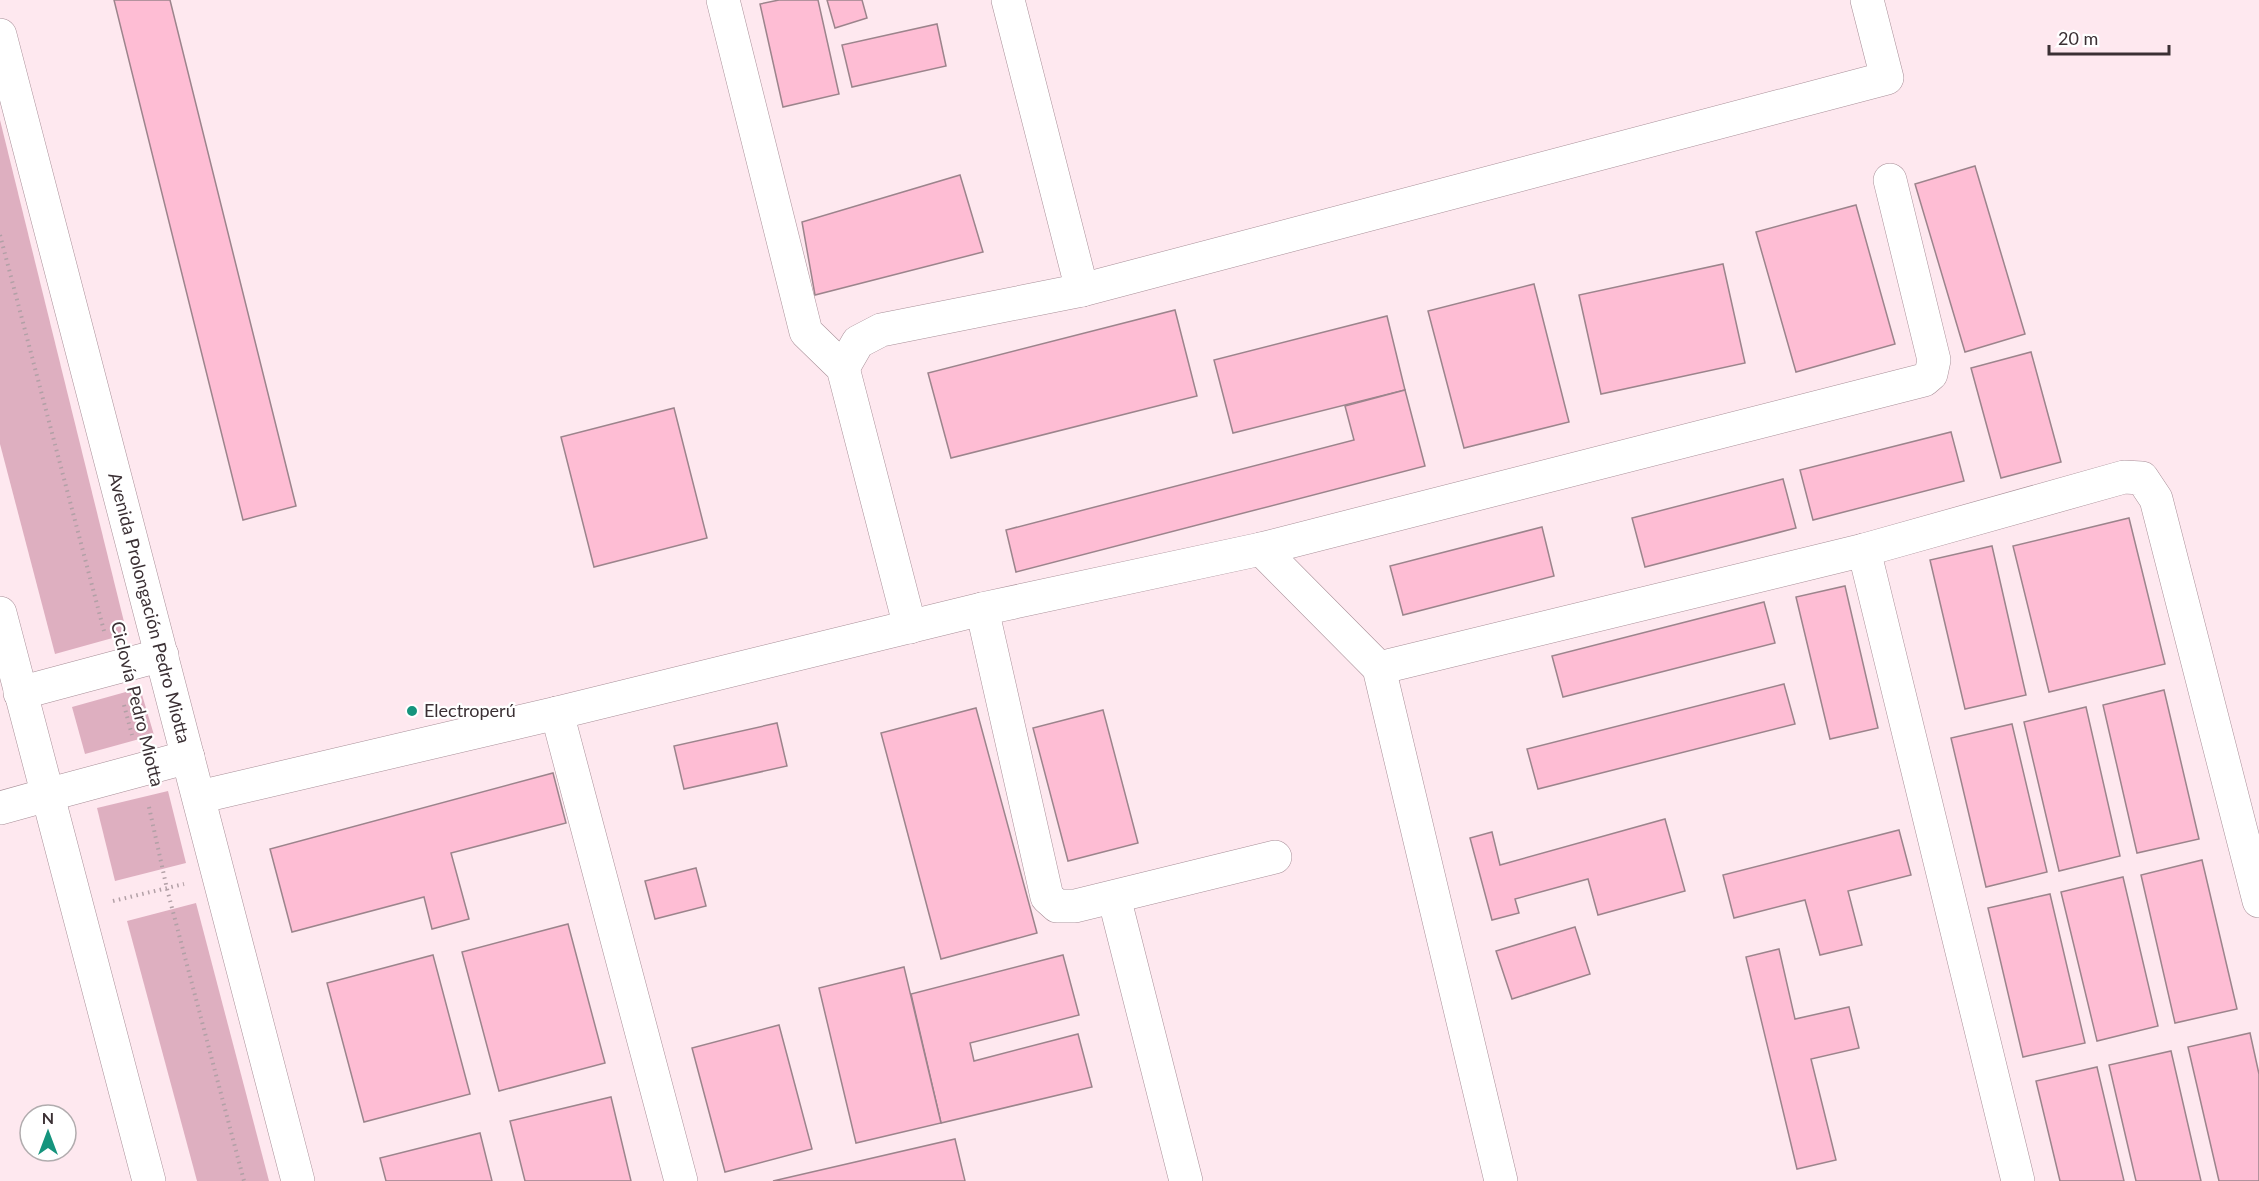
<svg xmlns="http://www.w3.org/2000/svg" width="2259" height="1181" font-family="Lato,sans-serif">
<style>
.green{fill:#deafc0}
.building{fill:#febdd4;stroke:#9c848c;stroke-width:1.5}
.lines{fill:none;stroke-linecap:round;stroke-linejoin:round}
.minor-casing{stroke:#a88f98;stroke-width:34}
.major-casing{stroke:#a88f98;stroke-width:34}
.path{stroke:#b2a0a6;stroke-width:4;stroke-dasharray:1.5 4.5;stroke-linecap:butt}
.minor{stroke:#fff;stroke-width:33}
.major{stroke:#fff;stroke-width:33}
.poi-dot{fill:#15947d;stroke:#fff;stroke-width:2}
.labels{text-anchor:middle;stroke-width:4.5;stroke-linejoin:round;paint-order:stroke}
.street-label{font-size:18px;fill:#3b3034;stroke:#fff}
.poi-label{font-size:18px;fill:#3b3034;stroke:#fff;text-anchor:start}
</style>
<rect width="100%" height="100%" fill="#fee8ef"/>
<g class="green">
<path d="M0,120L127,634L55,654L0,444Z"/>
<path d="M140,688L154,735L85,754L72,707Z"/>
<path d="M168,791L186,863L115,881L97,808Z"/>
<path d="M196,903L269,1181H197L127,921Z"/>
</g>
<g class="building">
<path d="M114,0H170L296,506L243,520Z"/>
<path d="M779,0H818L839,94L783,107L760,4Z"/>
<path d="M827,0H862L867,18L835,28Z"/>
<path d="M937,24L946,66L852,87L842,45Z"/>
<path d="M1975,166L2025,334L1965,352L1915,184Z"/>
<path d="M960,175L983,252L815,295L802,222Z"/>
<path d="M1856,205L1895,344L1796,372L1756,232Z"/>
<path d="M1723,264L1745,363L1601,394L1579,295Z"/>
<path d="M1534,284L1569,422L1464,448L1428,311Z"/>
<path d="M1175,310L1197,396L951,458L928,373Z"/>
<path d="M1387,316L1405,390L1233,433L1214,360Z"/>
<path d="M2031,352L2061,462L2001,478L1971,368Z"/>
<path d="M1405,390L1425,466L1016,572L1006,530L1354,440L1345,406Z"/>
<path d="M674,408L707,538L594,567L561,437Z"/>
<path d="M1951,432L1964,481L1813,520L1800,470Z"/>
<path d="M1783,479L1796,528L1645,567L1632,518Z"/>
<path d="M2129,518L2165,664L2049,692L2013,546Z"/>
<path d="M1542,527L1554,576L1403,615L1390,566Z"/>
<path d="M1992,546L2026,695L1965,709L1930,560Z"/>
<path d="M1845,586L1878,728L1830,739L1796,597Z"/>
<path d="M1764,602L1775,643L1563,697L1552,656Z"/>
<path d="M1784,684L1795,724L1538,789L1527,749Z"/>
<path d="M2164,690L2199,839L2137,853L2103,705Z"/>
<path d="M2086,707L2120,856L2059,871L2024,722Z"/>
<path d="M976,708L1037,933L941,959L881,733Z"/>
<path d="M1103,710L1138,843L1068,861L1033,728Z"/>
<path d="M777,723L787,766L684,789L674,746Z"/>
<path d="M2012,724L2047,872L1986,887L1951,738Z"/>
<path d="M553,773L566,823L451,853L469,919L432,929L424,897L292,932L270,849Z"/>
<path d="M1665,819L1685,891L1598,915L1588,879L1515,899L1519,913L1492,920L1470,838L1492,832L1500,865Z"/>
<path d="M1899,830L1911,875L1848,891L1862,945L1820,955L1805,900L1734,918L1723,875Z"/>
<path d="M2202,860L2237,1009L2175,1023L2141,875Z"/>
<path d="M696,868L706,906L655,919L645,881Z"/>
<path d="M2123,877L2158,1026L2097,1041L2061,892Z"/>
<path d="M2050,894L2085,1043L2023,1057L1988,908Z"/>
<path d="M568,924L605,1063L499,1091L462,952Z"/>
<path d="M1575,927L1590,974L1512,999L1496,951Z"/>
<path d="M1779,949L1795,1019L1849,1007L1859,1048L1811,1059L1836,1160L1797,1169L1746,957Z"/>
<path d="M433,955L470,1094L364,1122L327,983Z"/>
<path d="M1063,955L1079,1015L970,1043L974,1061L1078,1034L1092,1087L941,1123L911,994Z"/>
<path d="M904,967L941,1123L856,1143L819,988Z"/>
<path d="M779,1025L812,1149L725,1172L692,1048Z"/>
<path d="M2250,1033L2259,1074V1181H2219L2188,1047Z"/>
<path d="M2171,1051L2201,1181H2136L2109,1065Z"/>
<path d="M2097,1067L2124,1181H2060L2036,1081Z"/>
<path d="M611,1097L631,1181H525L510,1121Z"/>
<path d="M480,1133L492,1181H386L380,1158Z"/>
<path d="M955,1139L965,1181H773Z"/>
</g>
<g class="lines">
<defs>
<g id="minor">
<path d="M723,0L806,332L843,368L910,627"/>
<path d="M1008,0L1082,290"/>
<path d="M843,368L858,342L881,330L1082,290L1887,78L1867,0"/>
<path d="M1261,549L1379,668L1501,1181"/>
<path d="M1864,550L2018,1181"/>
<path d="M982,609L1047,897L1057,906H1075L1275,857"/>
<path d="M1379,668L1864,550L2124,477L2142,478L2156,499L2259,901"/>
<path d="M557,713L681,1181"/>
<path d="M199,797L557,713L982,609L1261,549L1924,380L1931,374L1934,360L1890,180"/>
<path d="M0,808L47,795"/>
<path d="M1114,897L1186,1181"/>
</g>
<g id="major">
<path id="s1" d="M0,35L298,1181"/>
<path d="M0,613L149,1181"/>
<path d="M20,693L162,655"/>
<path d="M47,795L188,757"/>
</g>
</defs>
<use href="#minor" class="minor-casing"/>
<use href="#major" class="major-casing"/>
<g class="path">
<path d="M0,235L104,631"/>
<path d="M124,705L132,735"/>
<path d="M149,807L167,889L244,1181"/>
<path d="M113,901L184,884"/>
</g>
<use href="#minor" class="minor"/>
<use href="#major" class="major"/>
</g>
<circle class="poi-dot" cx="412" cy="711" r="6"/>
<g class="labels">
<g class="street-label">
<text dy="6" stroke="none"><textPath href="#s1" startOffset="592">Avenida Prolongación Pedro Miotta</textPath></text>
<text transform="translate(137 704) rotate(76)" y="6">Ciclovía Pedro Miotta</text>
</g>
<g class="poi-label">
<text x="424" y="717">Electroperú</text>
</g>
</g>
<g transform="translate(48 1133)"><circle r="28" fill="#ffffff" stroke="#b1acae" stroke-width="1.5"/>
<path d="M0-4.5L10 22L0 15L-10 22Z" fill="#15947d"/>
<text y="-9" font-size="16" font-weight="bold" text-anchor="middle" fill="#3b3034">N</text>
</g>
<path d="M2049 45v9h120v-9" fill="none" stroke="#3b3034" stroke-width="3"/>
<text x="2058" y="45" font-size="18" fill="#3b3034" stroke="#ffffff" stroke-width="4.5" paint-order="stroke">20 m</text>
</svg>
